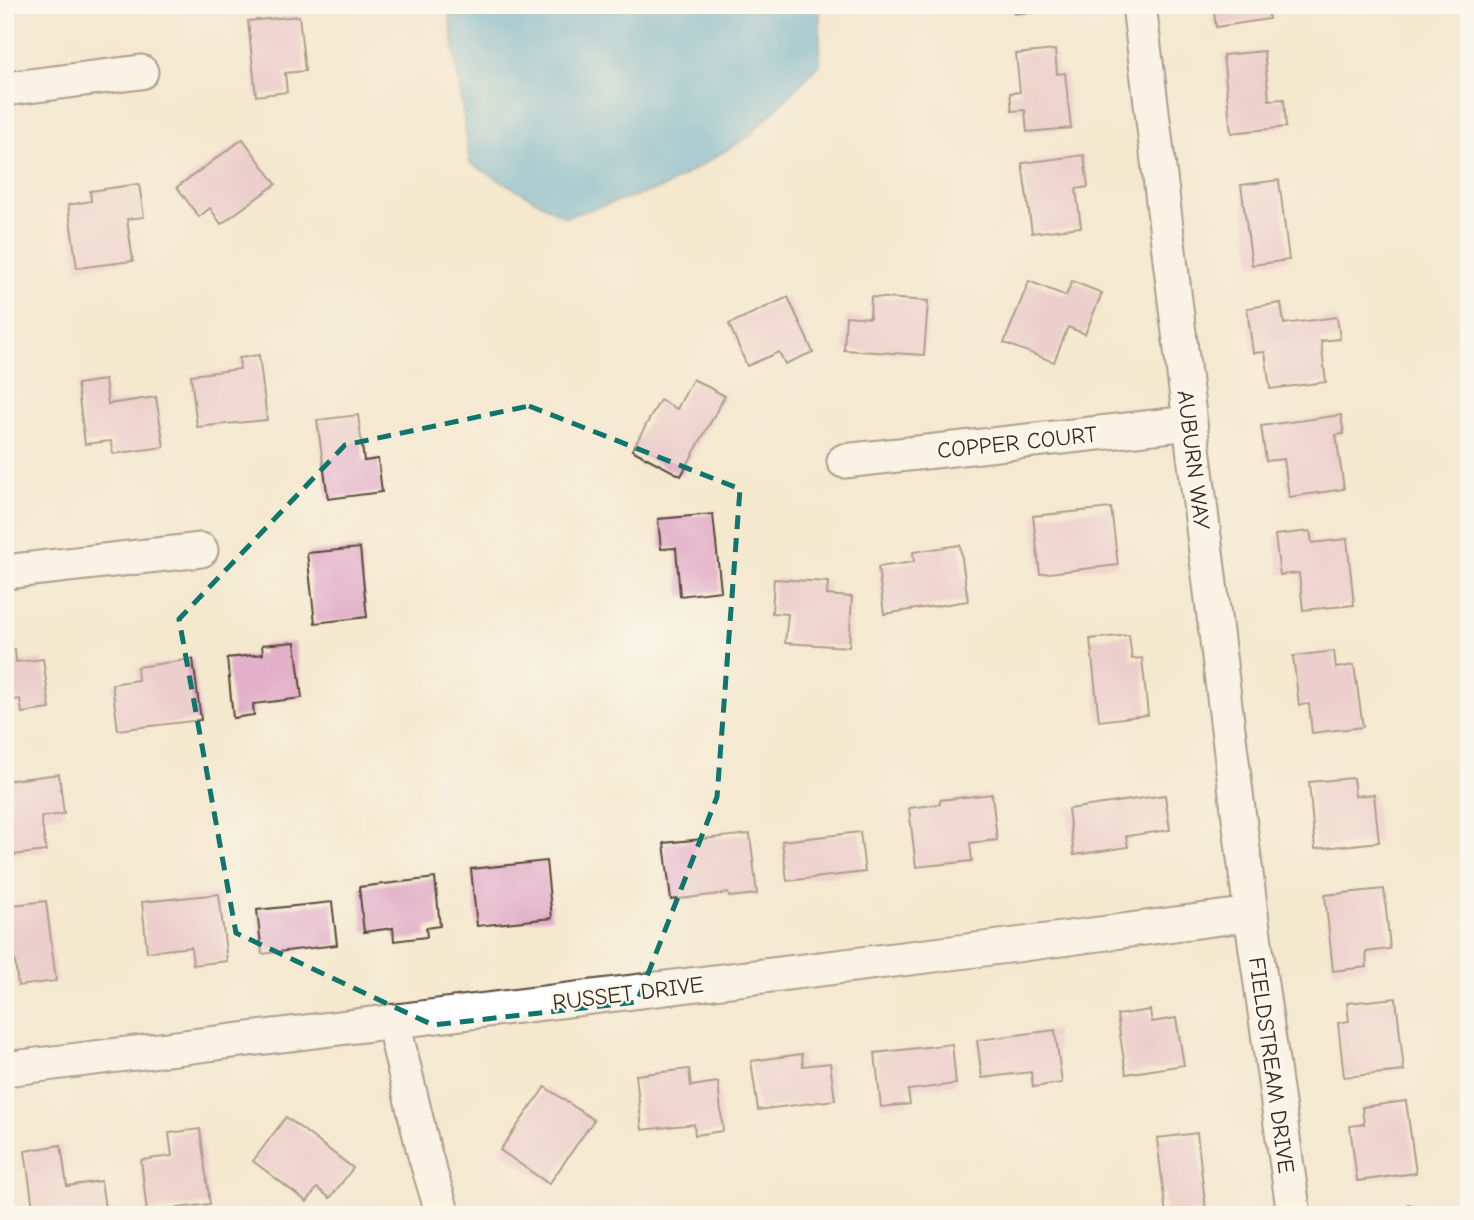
<svg xmlns="http://www.w3.org/2000/svg" width="1474" height="1220" font-family="'Comic Neue',sans-serif">
<style>
.water{fill:#55acd2;stroke:#486b78;stroke-width:2}
.building{fill:#e2b0c8}
.lines{fill:none;stroke-linecap:round;stroke-linejoin:round}
.minor-casing{stroke:#574639;stroke-width:37}
.minor{stroke:#fff;stroke-width:33}
.marked{fill:none;stroke:#0f766e;stroke-width:5;stroke-dasharray:14 9;stroke-linejoin:round}
.labels{text-anchor:middle;stroke-width:5;stroke-linejoin:round;paint-order:stroke}
.street-label{font-size:23px;fill:#3b2a1e;stroke:#fbf7ec}
</style>
<rect width="100%" height="100%" fill="#fbf7ec"/>
<filter id="ink" filterUnits="userSpaceOnUse"><feTurbulence type="fractalNoise" baseFrequency=".0143" numOctaves="2"/><feDisplacementMap in="SourceGraphic" scale="14" xChannelSelector="R" yChannelSelector="G"/><feConvolveMatrix kernelMatrix="1 2 1 2 8 2 1 2 1" color-interpolation-filters="sRGB"/></filter>
<filter id="wash" filterUnits="userSpaceOnUse"><feTurbulence type="fractalNoise" baseFrequency=".00686" numOctaves="4" result="noise"/><feDisplacementMap in="SourceGraphic" scale="28" xChannelSelector="R" yChannelSelector="G"/><feGaussianBlur stdDeviation="1.57" result="paint"/><feColorMatrix in="noise" values="0 0 0 0 0 0 0 0 0 0 0 0 0 0 0 0 0 1.4 0 .05"/><feComposite in="paint" operator="in"/></filter>
<g filter="url(#wash)">
<rect width="100%" height="100%" fill="#f4e8cf"/>
<path class="water" d="M448,5H820V64L748,137L665,187L565,217L470,163Z"/>
<g id="blocks">
<g class="building">
<path d="M1013,5H1061V9L1014,14Z"/>
<path d="M1213,5H1267L1269,19L1216,27Z"/>
<path d="M299,16L305,71L285,73L287,92L256,96L248,21Z"/>
<path d="M1055,50L1057,74L1065,73L1071,128L1027,132L1025,110L1012,111L1010,93L1020,92L1016,54Z"/>
<path d="M1264,51L1269,100L1284,99L1286,127L1231,133L1223,55Z"/>
<path d="M243,139L276,184L221,224L210,208L199,217L177,187Z"/>
<path d="M1084,155L1088,187L1076,189L1081,227L1032,233L1022,163Z"/>
<path d="M1279,180L1289,260L1252,265L1241,185Z"/>
<path d="M139,184L144,217L127,219L133,261L77,268L68,205L91,201L90,191Z"/>
<path d="M1029,281L1066,296L1072,281L1102,293L1085,334L1068,327L1054,362L1004,343Z"/>
<path d="M788,297L813,352L785,364L779,352L747,366L729,324Z"/>
<path d="M871,297L928,301L924,355L844,350L846,316L870,318Z"/>
<path d="M1281,303L1284,324L1337,317L1340,339L1321,341L1326,382L1270,389L1265,352L1253,353L1247,308Z"/>
<path d="M259,355L267,420L197,427L191,375L240,369L239,358Z"/>
<path d="M693,379L725,396L681,476L632,450L660,400L677,409Z"/>
<path d="M105,380L108,404L156,397L164,447L113,454L111,441L85,444L77,384Z"/>
<path d="M358,415L364,461L378,459L382,492L328,499L317,420Z"/>
<path d="M1341,415L1344,434L1336,435L1344,489L1289,497L1284,459L1266,461L1261,426Z"/>
<path d="M1111,508L1118,565L1040,574L1033,516Z"/>
<path d="M713,514L721,591L680,596L676,548L661,549L658,519Z"/>
<path d="M1310,531L1312,543L1347,539L1354,605L1303,610L1299,573L1280,575L1275,535Z"/>
<path d="M960,545L968,601L884,614L878,567L914,562L913,552Z"/>
<path d="M360,548L367,617L315,623L307,553Z"/>
<path d="M774,579L828,582L827,595L852,597L849,647L785,643L788,614L772,613Z"/>
<path d="M1129,635L1132,659L1142,658L1148,715L1099,721L1090,639Z"/>
<path d="M295,642L302,698L253,704L254,715L233,718L227,658L263,654L262,645Z"/>
<path d="M15,649L16,662L43,659L50,709L22,713L20,699L5,701V650Z"/>
<path d="M1334,651L1336,668L1354,665L1363,727L1312,733L1309,704L1299,705L1293,656Z"/>
<path d="M193,659L201,720L118,730L112,684L138,680L137,667Z"/>
<path d="M59,774L64,814L41,817L46,851L5,856V781Z"/>
<path d="M1353,778L1355,796L1374,794L1379,842L1315,849L1309,782Z"/>
<path d="M992,794L997,840L970,843L972,861L916,867L909,808L940,804V800Z"/>
<path d="M1165,795L1170,830L1126,836L1128,847L1074,855L1068,809Z"/>
<path d="M860,832L865,872L787,881L782,841Z"/>
<path d="M750,834L757,894L729,897L728,893L671,900L664,843Z"/>
<path d="M546,861L552,918L477,926L471,869Z"/>
<path d="M435,878L440,926L426,928L427,937L394,941L393,928L364,932L359,887Z"/>
<path d="M1384,889L1390,949L1366,952L1367,967L1333,971L1325,895Z"/>
<path d="M219,894L227,961L193,965L191,947L147,952L142,902Z"/>
<path d="M46,901L56,981L18,986L15,961L5,962V906Z"/>
<path d="M332,902L337,945L262,954L257,910Z"/>
<path d="M1396,998L1404,1071L1344,1077L1338,1023L1349,1021L1347,1003Z"/>
<path d="M1150,1010L1152,1022L1176,1018L1184,1065L1126,1074L1117,1015Z"/>
<path d="M1055,1030L1062,1083L1033,1087L1031,1072L982,1078L977,1040Z"/>
<path d="M952,1044L956,1084L908,1090L910,1104L881,1107L875,1053Z"/>
<path d="M802,1054L803,1066L830,1063L835,1100L758,1110L751,1061Z"/>
<path d="M689,1069L691,1086L718,1082L723,1131L695,1135L694,1124L642,1130L636,1075Z"/>
<path d="M545,1087L594,1120L549,1184L500,1150Z"/>
<path d="M1406,1101L1416,1173L1357,1181L1350,1126L1364,1124L1362,1107Z"/>
<path d="M286,1117L353,1168L330,1198L317,1188L307,1202L253,1161Z"/>
<path d="M200,1129L210,1204L147,1212L141,1160L172,1156L169,1133Z"/>
<path d="M1197,1133L1206,1211L1166,1215L1157,1138Z"/>
<path d="M61,1145L67,1186L101,1181L106,1215H34L25,1151Z"/>
<path d="M1408,1204L1440,1214V1215H1405Z"/>
</g>
</g>
</g>
<g filter="url(#ink)">
<use href="#blocks" fill-opacity="0" stroke="#574639" stroke-width="2"/>
<g class="lines">
<defs>
<g id="minor">
<path d="M1139,5L1190,423L1251,914L1294,1215"/>
<path d="M5,89L141,72"/>
<path d="M844,461L1190,423"/>
<path d="M5,572L201,550"/>
<path d="M393,1022L424,1152L443,1215"/>
<path d="M5,1069L1016,945L1251,914"/>
</g>
</defs>
<use href="#minor" class="minor-casing"/>
<use href="#minor" class="minor"/>
</g>
</g>
<path d="M0 0H1474V1220H0ZM529,406L740,489L717,797L637,1002L433,1025L236,933L179,619L345,445Z" fill="#f4e8cf" fill-opacity=".55" fill-rule="evenodd"/>
<path class="marked" d="M529,406L740,489L717,797L637,1002L433,1025L236,933L179,619L345,445Z"/>
<g class="labels">
<g class="street-label">
<text transform="translate(1017 442) rotate(-6)" y="8">COPPER COURT</text>
<text transform="translate(1194 460) rotate(83)" y="8">AUBURN WAY</text>
<text transform="translate(628 993) rotate(-7)" y="8">RUSSET DRIVE</text>
<text transform="translate(1272 1065) rotate(82)" y="8">FIELDSTREAM DRIVE</text>
</g>
</g>
<rect width="1474" height="1220" fill="none" stroke="#fbf7ec" stroke-width="28"/>
</svg>
